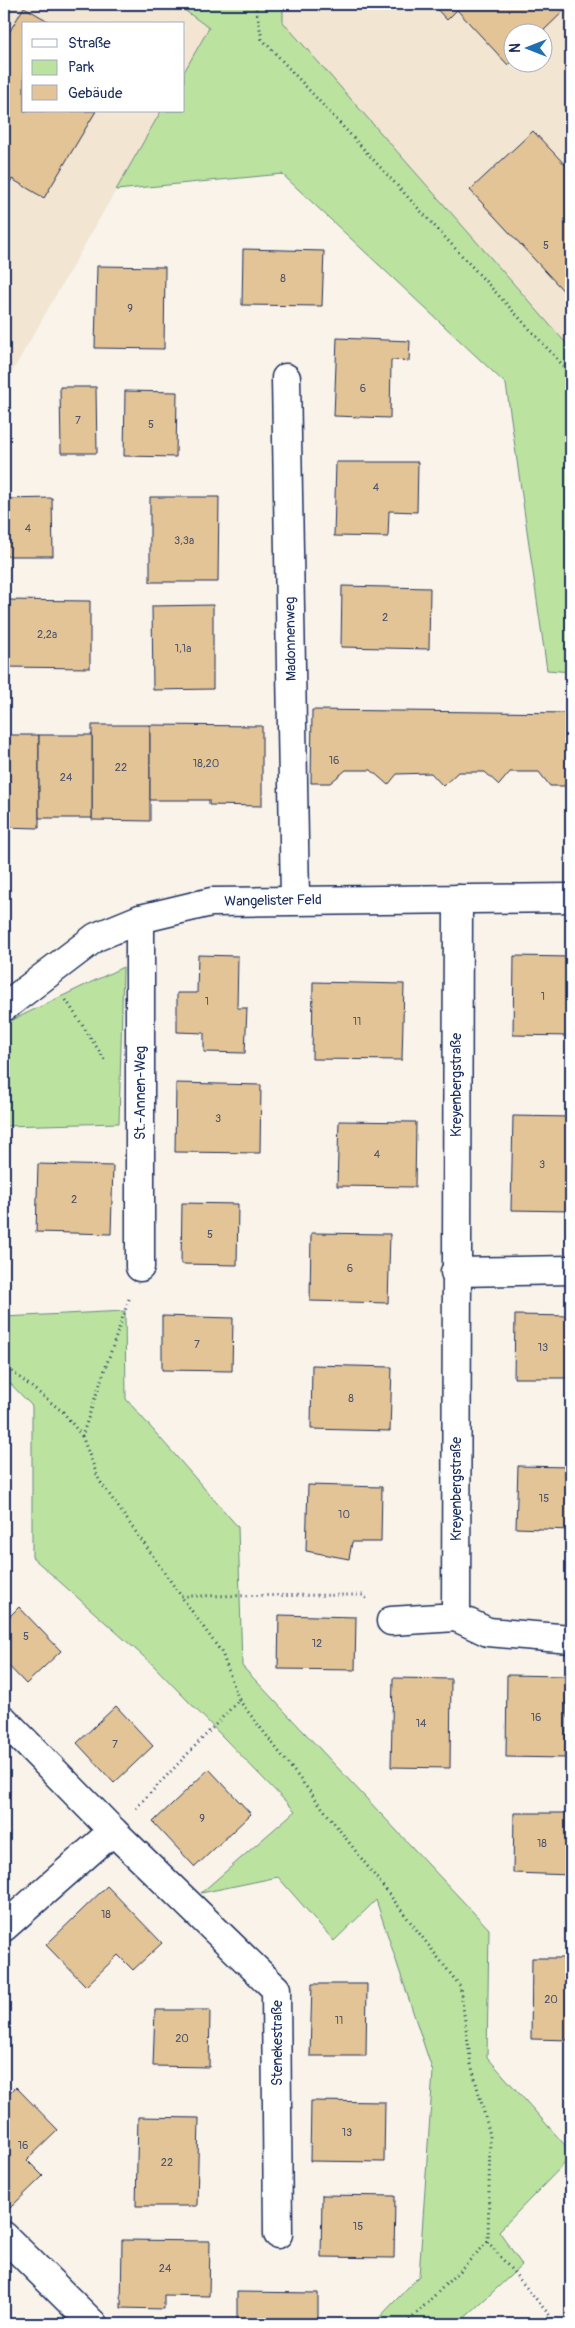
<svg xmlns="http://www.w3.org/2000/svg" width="575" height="2328" font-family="Pangolin,sans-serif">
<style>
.built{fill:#f2e5d1;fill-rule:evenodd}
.green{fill:#bbe39f;stroke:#6b897e}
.building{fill:#e3c496;stroke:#1b2f5e}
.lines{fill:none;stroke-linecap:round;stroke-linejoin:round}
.minor-casing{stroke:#1b2f5e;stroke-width:31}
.path{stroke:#1b2f5e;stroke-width:3;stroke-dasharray:1 4;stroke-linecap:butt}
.minor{stroke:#fff;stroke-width:28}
.labels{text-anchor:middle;stroke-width:4.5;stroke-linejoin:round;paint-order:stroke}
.number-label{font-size:11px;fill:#4d546c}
.street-label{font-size:14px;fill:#1b2f5e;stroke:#fff}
</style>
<rect width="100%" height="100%" fill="#f9f3ea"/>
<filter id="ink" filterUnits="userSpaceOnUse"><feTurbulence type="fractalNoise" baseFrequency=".02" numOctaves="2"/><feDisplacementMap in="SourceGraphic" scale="10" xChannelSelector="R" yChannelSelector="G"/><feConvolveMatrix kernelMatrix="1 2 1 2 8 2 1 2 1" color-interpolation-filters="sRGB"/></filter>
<g filter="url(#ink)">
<g class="built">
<path d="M4,4H176L210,28L184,72V24H24V111H161L4,386Z"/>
<path d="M283,4H571V349L283,22ZM512,32H542V62H512Z"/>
</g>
<g class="green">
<path d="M176,4H283V22L571,349V672L547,670L506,384L282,174L116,190L161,111H184V72L209,28Z"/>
<path d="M123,967L119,1123L4,1126V1024Z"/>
<path d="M125,1311L126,1399L238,1527L242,1666L489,1929L487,2057L571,2152V2157L499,2231L522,2265L458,2324H373L419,2276L433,2072L376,1900L334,1941L278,1877L201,1893L295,1811L152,1664L32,1557V1406L4,1377V1317Z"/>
</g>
<g class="building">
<path d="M432,4H571L542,32H512V60L508,65L457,10L447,20Z"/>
<path d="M24,7L53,24H24V111H96L44,198L12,179L4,193V41Z"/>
<path d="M533,131L571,171V299L470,190Z"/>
<path d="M243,249L324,251L322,306L242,305Z"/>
<path d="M97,266L165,267L164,349L95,348Z"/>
<path d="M337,338L410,341L409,361L391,360L390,418L334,416Z"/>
<path d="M60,387H96L97,453H61Z"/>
<path d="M125,391L177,392L176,457L124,456Z"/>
<path d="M336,462H418L417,512L389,511L388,537L334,536Z"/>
<path d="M150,497H219L218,582H150Z"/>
<path d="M52,498L53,556H4V499Z"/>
<path d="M342,586L430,588L429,649L341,647Z"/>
<path d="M4,600L90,601V668L4,667Z"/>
<path d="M213,605V689L153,690L152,606Z"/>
<path d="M312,710L571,713V786H550L539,772H510L499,785L485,772H458L443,786L431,773L397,774L388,785L371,770H346L330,783H311Z"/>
<path d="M92,725H150V821L92,820Z"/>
<path d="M150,725L262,726V806L209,805V800H150Z"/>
<path d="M4,735H39V828L4,827Z"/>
<rect x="39" y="735" width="53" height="83"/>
<path d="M198,955L238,956L237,1008H247L245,1053L204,1052V1033L177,1032V993H197Z"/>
<path d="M514,956L571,957V1036L513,1035Z"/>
<path d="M313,982L404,984L402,1060L312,1059Z"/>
<path d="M176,1083L261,1085L260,1153L175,1152Z"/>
<path d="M513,1116L571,1117V1211L511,1210Z"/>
<path d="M339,1121L416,1122L415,1187L337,1186Z"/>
<path d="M38,1164L113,1166L111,1234L36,1232Z"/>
<path d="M182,1203L238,1204L237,1265L181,1264Z"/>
<path d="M311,1233L390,1234L388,1303L310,1301Z"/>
<path d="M515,1315L571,1316V1378H514Z"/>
<path d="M162,1316L233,1318L232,1371L162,1370Z"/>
<path d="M312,1365L392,1367L390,1431L311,1429Z"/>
<path d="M518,1466L571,1467V1530L516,1528Z"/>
<path d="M308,1485L382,1487L381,1542H352L349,1559L306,1551Z"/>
<path d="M19,1607L61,1651L26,1684L4,1661V1622Z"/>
<path d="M279,1615L356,1617L355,1670L278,1669Z"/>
<path d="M507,1675L567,1676L565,1758L506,1757Z"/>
<path d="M393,1678L451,1679L450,1768L391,1767Z"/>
<path d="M116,1706L153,1746L114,1783L77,1743Z"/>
<path d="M209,1769L251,1814L195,1867L153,1822Z"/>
<path d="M514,1813H571V1875L513,1873Z"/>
<path d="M107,1886L162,1943L133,1970L118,1955L86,1986L46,1945Z"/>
<path d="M532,1958H571V2040L531,2039Z"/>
<path d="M312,1984H367L366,2056H310Z"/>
<path d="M155,2010H210L209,2067L153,2066Z"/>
<path d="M16,2087L58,2130L27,2160L43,2176L10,2208L4,2201V2099Z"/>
<path d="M311,2101L385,2102L384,2162L310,2161Z"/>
<path d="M138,2117L199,2118L197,2206H136Z"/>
<path d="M322,2195L395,2196L394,2258L321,2257Z"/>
<path d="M122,2240L210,2241L209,2296L164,2295V2309L121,2308Z"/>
<path d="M237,2292L318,2293V2324H237Z"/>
</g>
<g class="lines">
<defs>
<g id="minor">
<path d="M286,378L295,899"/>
<path d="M140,919V1267"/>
<path d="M4,1007L96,937L140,919L211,902L571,898"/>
<path d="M455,1272L571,1270"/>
<path d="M456,1617L488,1632L571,1639"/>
<path d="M391,1621L456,1617L458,899"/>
<path d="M4,1720L113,1831L276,1989L278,2234"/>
<path d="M4,1927L113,1831"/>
<path d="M4,2236L93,2324"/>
</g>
</defs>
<use href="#minor" class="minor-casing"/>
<g class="path">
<path d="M255,4L262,39L571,374"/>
<path d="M66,1000L105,1060"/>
<path d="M129,1299L82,1436L99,1480L181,1596"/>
<path d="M4,1365L63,1412L82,1436"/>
<path d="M239,1700L460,1986L471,2064L490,2135L488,2242L557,2324"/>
<path d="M136,1808L239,1700L222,1653L181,1596L363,1595L367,1599"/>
<path d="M406,2324L488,2242"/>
</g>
<use href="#minor" class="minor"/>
</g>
</g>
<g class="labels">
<g class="number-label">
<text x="546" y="249">5</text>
<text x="283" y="282">8</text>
<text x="130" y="312">9</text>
<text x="363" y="392">6</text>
<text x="78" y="424">7</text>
<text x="151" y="428">5</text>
<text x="376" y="491">4</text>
<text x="28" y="532">4</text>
<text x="184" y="544">3,3a</text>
<text x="385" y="621">2</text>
<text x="47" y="638">2,2a</text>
<text x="183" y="652">1,1a</text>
<text x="334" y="764">16</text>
<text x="206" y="767">18,20</text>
<text x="121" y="771">22</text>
<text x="66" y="781">24</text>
<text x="543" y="1000">1</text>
<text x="207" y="1005">1</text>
<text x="357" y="1025">11</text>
<text x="218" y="1122">3</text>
<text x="377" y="1158">4</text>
<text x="542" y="1168">3</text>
<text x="74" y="1203">2</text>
<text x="210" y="1238">5</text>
<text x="350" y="1272">6</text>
<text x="197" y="1348">7</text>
<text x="543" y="1351">13</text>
<text x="351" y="1402">8</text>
<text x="544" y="1502">15</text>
<text x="344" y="1518">10</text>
<text x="26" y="1640">5</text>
<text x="317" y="1647">12</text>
<text x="536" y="1721">16</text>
<text x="421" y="1727">14</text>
<text x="115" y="1748">7</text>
<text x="202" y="1822">9</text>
<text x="542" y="1847">18</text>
<text x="106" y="1918">18</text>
<text x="551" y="2003">20</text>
<text x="339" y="2024">11</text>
<text x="182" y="2042">20</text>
<text x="347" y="2136">13</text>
<text x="23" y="2149">16</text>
<text x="167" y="2166">22</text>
<text x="358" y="2230">15</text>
<text x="165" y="2272">24</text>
</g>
<g class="street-label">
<text transform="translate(290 639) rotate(-91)" y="5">Madonnenweg</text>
<text transform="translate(273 900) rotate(-1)" y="5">Wangelister Feld</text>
<text transform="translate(456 1085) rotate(-90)" y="5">Kreyenbergstraße</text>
<text transform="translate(140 1093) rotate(-90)" y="5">St.-Annen-Weg</text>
<text transform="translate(456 1489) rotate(-90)" y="5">Kreyenbergstraße</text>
<text transform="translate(277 2043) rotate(-90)" y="5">Stenekestraße</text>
</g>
</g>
<rect width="575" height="2328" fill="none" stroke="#fff" stroke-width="20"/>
<rect x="10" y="10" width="555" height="2308" fill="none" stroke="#1b2f5e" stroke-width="2" filter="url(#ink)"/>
<rect x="22" y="22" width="162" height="90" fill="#ffffff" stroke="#a4acbf"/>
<rect x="32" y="39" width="25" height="8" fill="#ffffff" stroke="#a4acbf"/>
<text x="68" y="48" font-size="15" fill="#1b2f5e">Straße</text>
<rect x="32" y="60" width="25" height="15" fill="#bbe39f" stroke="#a4acbf"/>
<text x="68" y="72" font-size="15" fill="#1b2f5e">Park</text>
<rect x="32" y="85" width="25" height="15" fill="#e3c496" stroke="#a4acbf"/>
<text x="68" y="98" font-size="15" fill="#1b2f5e">Gebäude</text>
<g transform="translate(528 48) rotate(270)"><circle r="24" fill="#ffffff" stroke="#a4acbf"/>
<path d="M0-4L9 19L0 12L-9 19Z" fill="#1f6fb2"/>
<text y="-8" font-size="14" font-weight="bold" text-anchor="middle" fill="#1b2f5e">N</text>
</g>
</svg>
